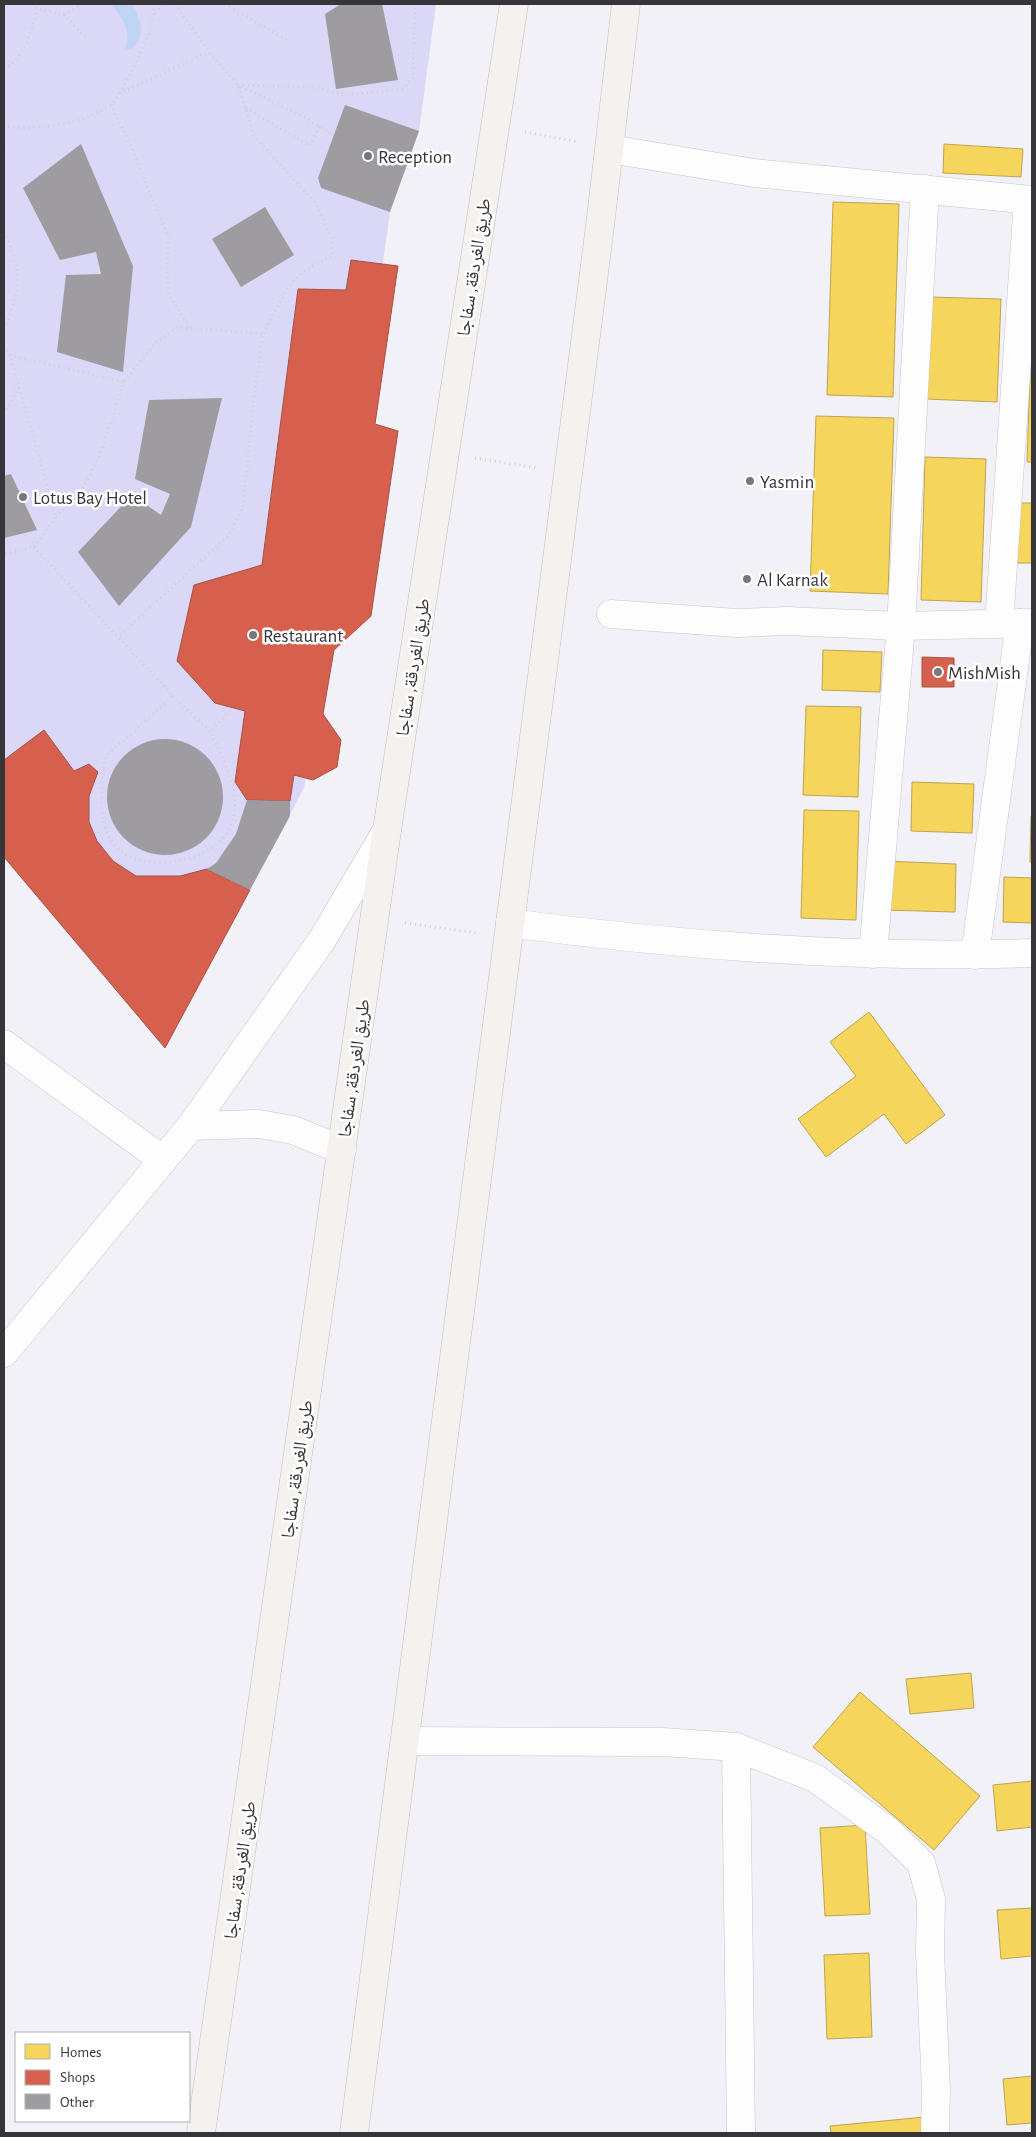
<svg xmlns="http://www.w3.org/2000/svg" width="1036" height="2137" font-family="'Alegreya Sans','Noto Naskh Arabic',sans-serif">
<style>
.green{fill:#dad7f7}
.water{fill:#c0d5f6}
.homes{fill:#f6d55c;stroke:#bca552}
.shops{fill:#d6604d;stroke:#a65347}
.building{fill:#9e9ca0}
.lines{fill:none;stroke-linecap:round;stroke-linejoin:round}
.minor-casing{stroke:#c7c7cb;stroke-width:29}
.major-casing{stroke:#c4bebb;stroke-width:29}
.path{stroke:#d0d0d2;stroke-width:3;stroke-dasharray:1 4;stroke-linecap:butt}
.minor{stroke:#fdfdfe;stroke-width:28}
.major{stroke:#f5f1ee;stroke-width:28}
.poi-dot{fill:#78777c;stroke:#fff;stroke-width:2}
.labels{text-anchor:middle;stroke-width:5;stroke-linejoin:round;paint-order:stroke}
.poi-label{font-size:19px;fill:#36363a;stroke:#fff;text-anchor:start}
.street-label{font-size:19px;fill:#36363a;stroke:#fff}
</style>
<rect width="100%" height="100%" fill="#f2f1f7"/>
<path class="green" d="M4,4H436L419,131L390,212L334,609L304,788L165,1048L4,857Z"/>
<path class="water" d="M111,4H132C142,19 147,46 124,51C133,31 123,20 111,4Z"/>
<g class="homes">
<path d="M944,144L1023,149L1021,177L943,173Z"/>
<path d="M833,202L899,204L893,397L827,395Z"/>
<path d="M929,297L1001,299L997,402L926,399Z"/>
<path d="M1031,345H1032V462H1027Z"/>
<path d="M816,416L894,418L888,594L810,591Z"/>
<path d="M925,457L986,459L981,602L921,600Z"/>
<path d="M1015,503H1032V563H1012Z"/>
<path d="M823,650L882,652L880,692L822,690Z"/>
<path d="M806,706L861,707L858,797L803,795Z"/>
<path d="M912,782L974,784L972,833L911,831Z"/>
<path d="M804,810L859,811L856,920L801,918Z"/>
<path d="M1031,816H1032V862H1030Z"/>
<path d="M885,861L956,864L955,912L884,910Z"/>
<path d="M1004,877L1032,878V923L1003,922Z"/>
<path d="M869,1012L945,1115L906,1144L884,1114L826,1157L798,1119L856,1076L830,1042Z"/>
<path d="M971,1673L974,1708L910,1714L906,1679Z"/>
<path d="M860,1692L980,1796L934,1850L813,1747Z"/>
<path d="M1032,1781V1827L997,1831L993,1785Z"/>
<path d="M865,1825L870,1914L825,1916L820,1828Z"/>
<path d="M1032,1908V1956L1001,1959L997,1910Z"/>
<path d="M869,1953L872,2037L827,2039L824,1955Z"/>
<path d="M1032,2076V2123L1007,2125L1003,2079Z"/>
<path d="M925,2117L926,2133H831L830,2126Z"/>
</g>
<g class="shops">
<path d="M351,260L398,266L375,424L398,431L371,616L334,650L323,714L341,740L337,767L313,780L294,775L290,801L247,800L235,782L245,711L215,703L177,661L194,585L262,565L298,289L346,290Z"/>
<path d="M922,657L954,658V687H922Z"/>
<path d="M44,730L74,771L89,764L98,772L89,796V822L97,841L113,861L136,876H180L207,869L250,890L165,1048L4,857V760Z"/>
</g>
<g class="building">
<path d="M341,4H382L398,80L336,89L325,14Z"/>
<path d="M345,105L419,131L390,212L321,188L318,178Z"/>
<path d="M81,144L133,266L123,372L57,352L66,275L101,274L96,252L60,260L23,188Z"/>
<path d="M265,207L294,255L241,287L212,239Z"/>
<path d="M222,398L191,527L119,606L78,552L132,495L161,515L170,494L135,479L149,400Z"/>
<path d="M11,474L37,530L4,538V476Z"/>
<circle cx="165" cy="797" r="58"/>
<path d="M247,800L290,801V816L250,890L207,869L216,863L236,834Z"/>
</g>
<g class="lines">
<defs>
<g id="minor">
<path d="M610,149L754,173L1032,200"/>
<path d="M611,614L737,623L787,621L901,626L1032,623"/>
<path d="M999,624L1028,200"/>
<path d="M510,923C682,946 858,959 1032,953"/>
<path d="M873,954L901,626L925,189"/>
<path d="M975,955L1020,623"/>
<path d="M4,1044L163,1160"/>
<path d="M191,1126L259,1124L293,1130L342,1150"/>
<path d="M4,1353L191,1126L322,940L387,830"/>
<path d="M405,1741L662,1742L736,1747L741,2133"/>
<path d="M736,1747L815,1778L887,1830L921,1863L931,1899L930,1952L936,2090L935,2133"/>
</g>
<g id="major">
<path d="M201,2133L387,830L514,4"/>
<path d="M354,2133L599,234L626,4"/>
</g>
</defs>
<use href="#minor" class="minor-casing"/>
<use href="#major" class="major-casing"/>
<g class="path">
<path d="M32,4L37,9L63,15L83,4"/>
<path d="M175,4L209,52L238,85L254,136L317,205L331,237L333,255L302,272L288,287L263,334"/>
<path d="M225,4L290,42"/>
<path d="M155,13L163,4"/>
<path d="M63,15L88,39"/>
<path d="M4,69C26,56 31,31 37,9"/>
<path d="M238,85L317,87L335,93L355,94L402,89L413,78L415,4"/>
<path d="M241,87L301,115L334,135"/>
<path d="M120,93C131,73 158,25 153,4"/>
<path d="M112,104L116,117L126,134L168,237L167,275L169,295L190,328"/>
<path d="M246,108L310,146L319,126"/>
<path d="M4,125C29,134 89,122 110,105C114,102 117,97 120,93L209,52"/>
<path d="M525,132L578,142"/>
<path d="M4,141V152"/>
<path d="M4,232C17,261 22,273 13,304C11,312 9,319 4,326"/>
<path d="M4,346L10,355L56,517L34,547L4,554"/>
<path d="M10,355L124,382"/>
<path d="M4,414L19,387"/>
<path d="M475,458L538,468"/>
<path d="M56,517L80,495L100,454L124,382L155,343L177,327L263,334L256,381L243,508L228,536L118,637"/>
<path d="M34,547L173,696C157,711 141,725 125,740C120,744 111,749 108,755C102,763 102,782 102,792C101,813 103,837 121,851C153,876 228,859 234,815C239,786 222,758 210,732"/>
<path d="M173,696L210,732L232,708"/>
<path d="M405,923L478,933"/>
</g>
<use href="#minor" class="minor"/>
<use href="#major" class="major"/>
</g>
<g class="poi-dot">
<circle cx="368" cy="156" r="5"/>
<circle cx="750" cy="481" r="5"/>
<circle cx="23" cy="497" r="5"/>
<circle cx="747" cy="579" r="5"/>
<circle cx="253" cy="635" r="5"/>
<circle cx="938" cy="672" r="5"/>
</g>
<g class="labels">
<g class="poi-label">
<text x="378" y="163">Reception</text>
<text x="760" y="488">Yasmin</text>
<text x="33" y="504">Lotus Bay Hotel</text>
<text x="757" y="586">Al Karnak</text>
<text x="263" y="642">Restaurant</text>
<text x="948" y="679">MishMish</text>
</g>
<g class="street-label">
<text transform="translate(473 267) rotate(-81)" y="7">طريق الغردقة, سفاجا</text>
<text transform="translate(412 667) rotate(-81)" y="7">طريق الغردقة, سفاجا</text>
<text transform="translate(353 1068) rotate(-82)" y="7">طريق الغردقة, سفاجا</text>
<text transform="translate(296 1469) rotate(-82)" y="7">طريق الغردقة, سفاجا</text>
<text transform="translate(239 1870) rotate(-82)" y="7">طريق الغردقة, سفاجا</text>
</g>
</g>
<rect width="1036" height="2137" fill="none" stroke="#36363a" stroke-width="10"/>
<rect x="15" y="2032" width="175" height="90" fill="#ffffff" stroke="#afafb0"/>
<rect x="25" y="2044" width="25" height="15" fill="#f6d55c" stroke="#afafb0"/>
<text x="60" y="2057" font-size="15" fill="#36363a">Homes</text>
<rect x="25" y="2070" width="25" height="15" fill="#d6604d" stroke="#afafb0"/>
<text x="60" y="2082" font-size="15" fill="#36363a">Shops</text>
<rect x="25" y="2094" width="25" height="15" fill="#9e9ca0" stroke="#afafb0"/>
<text x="60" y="2107" font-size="15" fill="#36363a">Other</text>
</svg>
